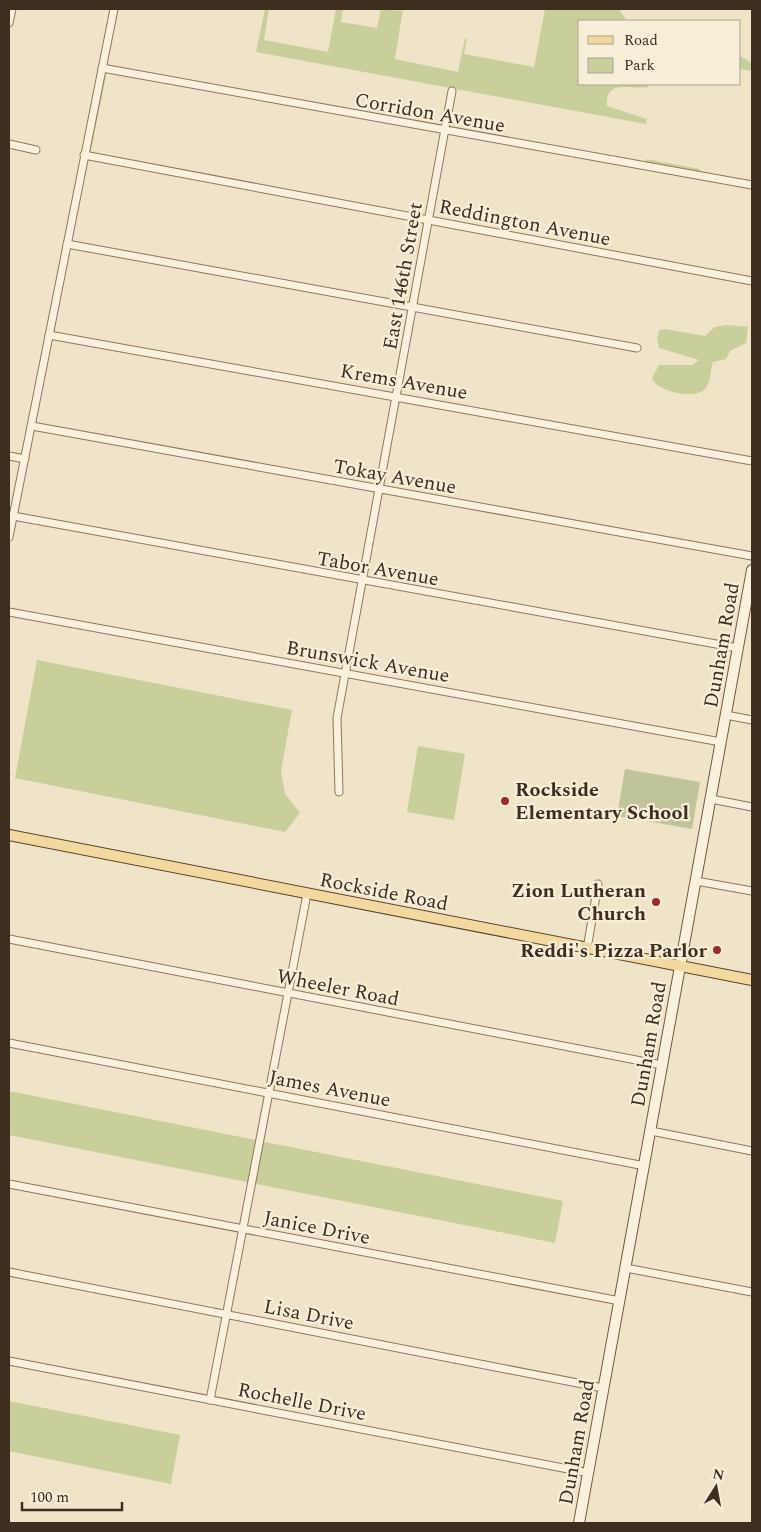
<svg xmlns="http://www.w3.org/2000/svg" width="761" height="1532" font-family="Spectral,serif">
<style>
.green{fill:#c9cf9b}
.cemetery{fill:#bfc49a}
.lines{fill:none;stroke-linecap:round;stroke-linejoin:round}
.street-casing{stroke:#8d765c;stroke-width:9}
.secondary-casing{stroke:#6f573f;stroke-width:12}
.primary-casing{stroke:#5b4430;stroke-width:12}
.street{stroke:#faf1dc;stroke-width:7}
.secondary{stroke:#faf1dc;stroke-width:10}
.primary{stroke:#f3d9a0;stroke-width:10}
.poi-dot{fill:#9e2a2b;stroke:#f7eed8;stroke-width:2}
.labels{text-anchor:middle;stroke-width:4.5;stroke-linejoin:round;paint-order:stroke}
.street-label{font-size:20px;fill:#3d2e20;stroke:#f7eed8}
.poi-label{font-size:20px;font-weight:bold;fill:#3d2e20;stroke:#f7eed8;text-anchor:end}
</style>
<rect width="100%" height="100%" fill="#f0e4c8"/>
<g class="green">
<path d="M265,9H269L264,40L328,52L336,9H343L341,22L377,28L381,9L401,11L403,9L395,59L458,72L465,38L467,39L464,54L534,67L545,9H619L627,21H580V84H648V87C634,91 605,77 607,106L647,119L646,124L256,52Z"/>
<path d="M740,56L752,63V71L740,69Z"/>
<path d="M105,75L106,76L91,150L90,147Z"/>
<path d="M646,159L700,169V171L646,162Z"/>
<path d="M727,325L748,327L746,343L730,351L726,359L713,362C710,370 711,382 705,389C695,400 657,392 652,378L659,365H692L699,360L659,348L657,339L659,330L665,329L705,336L715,327Z"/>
<path d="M37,660L292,710L281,771L285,794L300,813L285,832L15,778Z"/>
<path d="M418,746L465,754L454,820L407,812Z"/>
<path d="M9,1091L563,1201L555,1243L9,1135Z"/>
<path d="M9,1401L180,1435L171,1484L9,1451Z"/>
</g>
<path class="cemetery" d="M625,769L700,782L692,829L617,816Z"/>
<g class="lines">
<defs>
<g id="street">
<path d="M9,23L12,9"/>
<path d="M102,68L752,185"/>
<path d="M9,144L36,150"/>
<path d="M84,155L752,281"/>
<path d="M67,244L637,348"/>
<path d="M49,335L752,461"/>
<path d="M32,426L752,556"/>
<path d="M9,456L25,459"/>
<path d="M13,516L738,648"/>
<path d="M9,537L114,9"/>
<path d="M9,612L721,742"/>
<path d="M726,715L752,720"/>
<path d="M339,792L337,718L452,91"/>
<path d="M711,799L752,807"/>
<path d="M696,881L752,891"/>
<path d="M9,939L662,1065"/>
<path d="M587,949L598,884"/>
<path d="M9,1043L645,1166"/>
<path d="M651,1131L752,1151"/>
<path d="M9,1184L620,1301"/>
<path d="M626,1268L752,1292"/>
<path d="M9,1272L603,1388"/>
<path d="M9,1361L589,1473"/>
<path d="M210,1400L307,894"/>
</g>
<path id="secondary" d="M579,1523L752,570"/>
<path id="primary" d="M9,835L752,980"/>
</defs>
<use href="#street" class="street-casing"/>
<use href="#secondary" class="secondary-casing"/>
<use href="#primary" class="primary-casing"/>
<use href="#street" class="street"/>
<use href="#secondary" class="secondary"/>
<use href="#primary" class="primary"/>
</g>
<g class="poi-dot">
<circle cx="505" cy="801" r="5"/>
<circle cx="656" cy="902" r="5"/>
<circle cx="717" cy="950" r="5"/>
</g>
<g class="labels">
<g class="street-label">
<text transform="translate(430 112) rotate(10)" y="7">Corridon Avenue</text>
<text transform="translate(525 222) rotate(11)" y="7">Reddington Avenue</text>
<text transform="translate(402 276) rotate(-80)" y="7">East 146th Street</text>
<text transform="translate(404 381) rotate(10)" y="7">Krems Avenue</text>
<text transform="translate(395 476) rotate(10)" y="7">Tokay Avenue</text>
<text transform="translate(378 568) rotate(10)" y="7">Tabor Avenue</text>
<text transform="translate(721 645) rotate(-80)" y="7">Dunham Road</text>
<text transform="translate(368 661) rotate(10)" y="7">Brunswick Avenue</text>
<text transform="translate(384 891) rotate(11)" y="7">Rockside Road</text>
<text transform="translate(338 987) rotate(11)" y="7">Wheeler Road</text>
<text transform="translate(648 1044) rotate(-80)" y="7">Dunham Road</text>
<text transform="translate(330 1088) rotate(11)" y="7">James Avenue</text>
<text transform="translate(317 1227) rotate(11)" y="7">Janice Drive</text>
<text transform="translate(309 1314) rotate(11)" y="7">Lisa Drive</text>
<text transform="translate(302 1401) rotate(11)" y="7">Rochelle Drive</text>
<text transform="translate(576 1442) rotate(-80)" y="7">Dunham Road</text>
</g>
<g class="poi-label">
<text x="515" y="796" text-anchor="start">Rockside<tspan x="515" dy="23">Elementary School</tspan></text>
<text x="646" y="897">Zion Lutheran<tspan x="646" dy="23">Church</tspan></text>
<text x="707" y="957">Reddi's Pizza Parlor</text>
</g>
</g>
<rect width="761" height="1532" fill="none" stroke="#3d2e20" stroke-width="20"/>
<rect x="578" y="20" width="162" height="65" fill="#f7eed8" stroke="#ada18e"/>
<rect x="588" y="36" width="25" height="8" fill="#f3d9a0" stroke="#ada18e"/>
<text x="624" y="45" font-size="15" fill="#3d2e20">Road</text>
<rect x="588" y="58" width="25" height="15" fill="#c9cf9b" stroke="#ada18e"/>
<text x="624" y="70" font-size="15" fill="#3d2e20">Park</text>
<g transform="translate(716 1487) rotate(11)" stroke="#f7eed8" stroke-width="4" paint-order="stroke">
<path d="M0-4L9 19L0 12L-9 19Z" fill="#3d2e20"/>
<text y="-8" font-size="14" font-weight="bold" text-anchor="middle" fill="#3d2e20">N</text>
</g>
<path d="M22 1502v8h100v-8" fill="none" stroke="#3d2e20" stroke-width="2.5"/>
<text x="30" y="1502" font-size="15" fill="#3d2e20" stroke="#f7eed8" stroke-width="4" paint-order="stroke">100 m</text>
</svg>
